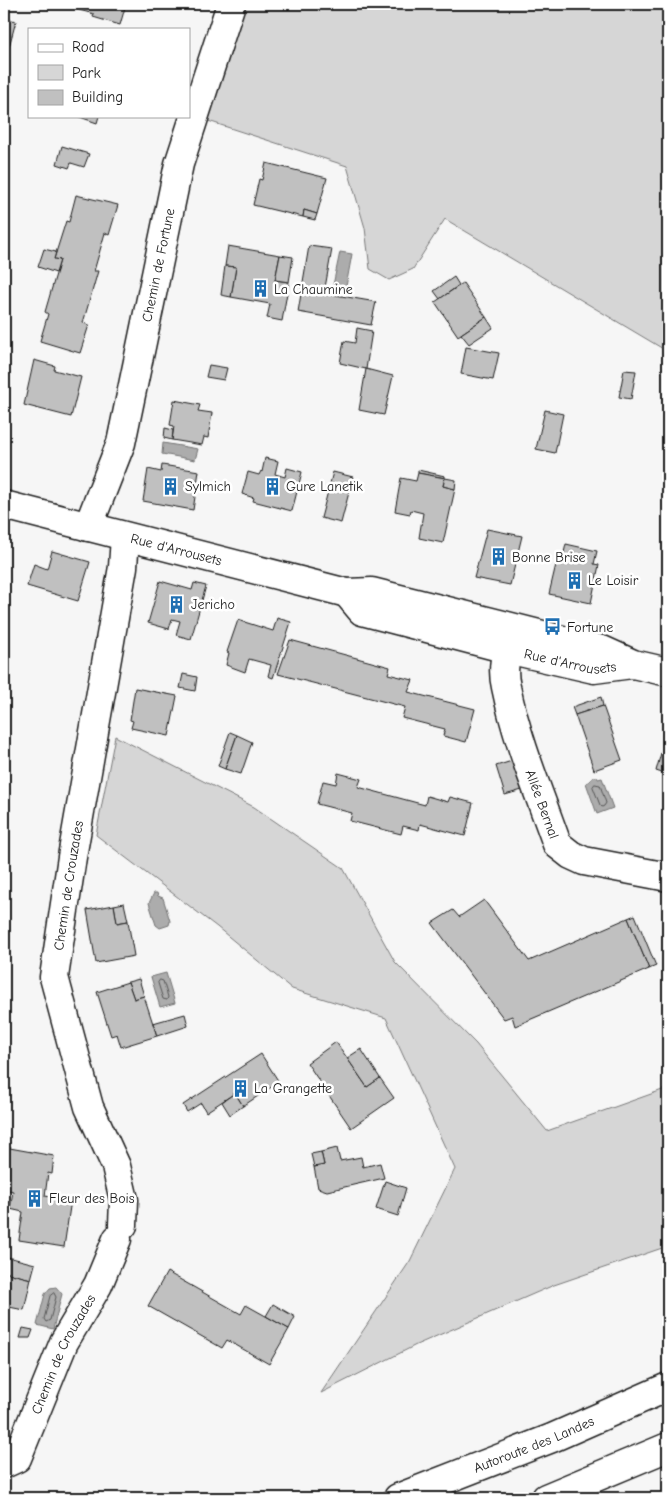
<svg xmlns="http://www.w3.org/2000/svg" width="672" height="1502" font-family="'Comic Neue',sans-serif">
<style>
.green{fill:#d6d6d6;stroke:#797979}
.water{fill:#acacac;stroke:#727272}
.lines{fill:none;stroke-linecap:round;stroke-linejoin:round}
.shore{stroke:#565656;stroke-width:1}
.building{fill:#c0c0c0;stroke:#1c1c1c}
.street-casing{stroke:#1c1c1c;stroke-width:31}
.secondary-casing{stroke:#1c1c1c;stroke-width:31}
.highway-casing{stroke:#1c1c1c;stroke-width:31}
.street{stroke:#fff;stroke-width:28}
.secondary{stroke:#fff;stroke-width:28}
.highway{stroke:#fff;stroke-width:28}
.labels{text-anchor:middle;stroke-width:5;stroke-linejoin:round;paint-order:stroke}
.street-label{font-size:14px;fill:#1c1c1c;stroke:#fff}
.poi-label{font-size:14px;fill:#1c1c1c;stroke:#fff;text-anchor:start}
</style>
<rect width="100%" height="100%" fill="#f6f6f6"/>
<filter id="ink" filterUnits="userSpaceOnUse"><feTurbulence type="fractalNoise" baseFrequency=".02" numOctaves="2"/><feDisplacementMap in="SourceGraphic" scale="10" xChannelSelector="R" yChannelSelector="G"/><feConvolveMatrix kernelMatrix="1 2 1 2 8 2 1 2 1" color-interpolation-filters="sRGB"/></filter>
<g filter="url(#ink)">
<g class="green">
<path d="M241,4H668V350H665L445,219L413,269L389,280L370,269L365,228L347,166L199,118Z"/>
<path d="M115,736L254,807L343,868L395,962L476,1044L547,1131L668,1088V1246L554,1285L416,1345L321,1393L410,1261L455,1169L386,1018L292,989L217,927L96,835Z"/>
</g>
<g class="water">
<path d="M340,252L352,254L345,292L332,290Z"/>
<path d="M163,443L198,449L195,460L162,454Z"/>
<path d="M593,777H597L598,779L602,778L613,808L597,814L586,783L590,781Z"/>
<path d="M154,893H157L158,896L163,898L170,921L169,925L160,928L156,925L149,903Z"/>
<path d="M166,973L175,1003L160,1007L151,977Z"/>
<path d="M56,1287L62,1294L53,1329L37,1325L45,1294L50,1288Z"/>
</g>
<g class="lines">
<g class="shore">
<path d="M595,784L600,785L606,803L604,806L602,807L600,805L593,787Z"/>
<path d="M160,980L163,981L168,997L167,1000L163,999L158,983Z"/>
<path d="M54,1293L56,1297L50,1320L46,1322L44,1319L50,1296Z"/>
</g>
</g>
<g class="building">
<path d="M80,4H126L120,25L93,17L94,14L79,10Z"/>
<path d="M4,18L16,21L4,65Z"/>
<path d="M77,116H99L97,123Z"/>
<path d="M62,146L89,154L84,167L71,163L69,168L57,164Z"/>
<path d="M266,163L327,178L317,214L304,210L303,217L253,205L259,179L262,180Z"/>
<path d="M76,195L118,205L109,235L105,233L94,271H98L83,323L89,325L80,353L40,341L48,314L45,312L60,260L54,259L66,221L69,222Z"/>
<path d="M304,210L317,214L315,220L303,217Z"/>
<path d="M228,246L280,255L275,280L289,282L282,321L267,318L270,304L231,297L236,267L225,266Z"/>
<path d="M309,246L332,249L324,293L376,302L371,325L298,312Z"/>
<path d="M44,249L56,252L54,259L60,260L56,273L38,267Z"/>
<path d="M280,255L293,257L289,282L275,280Z"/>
<path d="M225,266L236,267L231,297L221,295Z"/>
<path d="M454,277L459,285L440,299L434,291Z"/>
<path d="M463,283L486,317L458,336L435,302Z"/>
<path d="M486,317L493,328L469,344L461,334Z"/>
<path d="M357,328L372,331L366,369L340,363L344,341L355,343Z"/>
<path d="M466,347L499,353L493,380L461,374Z"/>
<path d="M34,360L55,366L54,370L81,377L71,417L24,405Z"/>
<path d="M209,365L227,368L224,380L206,377Z"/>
<path d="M366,369L393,376L384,415L359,410Z"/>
<path d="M624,370L636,371L631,399L619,397Z"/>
<path d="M174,400L200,405L198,411L212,413L208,438L204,437L202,445L172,440L174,426L170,425Z"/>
<path d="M545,410L563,414L555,453L536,449Z"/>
<path d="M4,413L9,414L4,432Z"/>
<path d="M165,428L173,430L172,440L164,438Z"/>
<path d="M265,458L278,461L275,474L285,477L287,468L302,472L292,511L253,501L254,498L242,494L248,472L259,475L261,471L262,472Z"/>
<path d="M162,465L199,471L193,510L143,501L148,469L161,472Z"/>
<path d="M418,470L445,476V478L418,473Z"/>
<path d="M333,472L353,477L341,523L321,518Z"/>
<path d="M418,473L445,478L443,486L455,489L443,543L419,538L423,513L411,510L410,514L395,511L401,478L416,481Z"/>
<path d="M445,478L456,480L455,489L443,486Z"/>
<path d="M487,529L522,536L510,585L474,578Z"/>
<path d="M566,544L597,551L594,564L599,565L591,603L549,594L558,556L563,557Z"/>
<path d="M52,551L90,562L78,601L27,586L34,564L47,569Z"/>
<path d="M160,581L192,590L194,583L206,586L191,639L176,635L180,621L172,619L169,629L148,623Z"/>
<path d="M277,618L291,622L273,678L268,676L271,665L249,659L245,672L226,665L229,653L227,652L238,620L273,631Z"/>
<path d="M290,640L390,667L388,674L413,680L408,692L475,709L466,742L443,736L445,729L402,718L405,707L278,674Z"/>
<path d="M183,674L197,677L195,691L180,688Z"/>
<path d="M135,688L177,696L169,736L131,728L133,721L130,720Z"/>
<path d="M601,697L603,706L575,715L572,707Z"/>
<path d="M603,706L622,760L594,770L575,715Z"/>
<path d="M668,728V775L656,771Z"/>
<path d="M230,732L237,735L225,769L218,766Z"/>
<path d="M237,735L252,742L241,774L225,769Z"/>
<path d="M515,760L522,790L505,795L496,766Z"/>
<path d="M338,773L361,779L358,787L425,805L427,796L448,802L450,797L473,803L465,836L420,824L419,830L403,826L401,834L350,821L352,813L317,804L323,781L336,784Z"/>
<path d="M484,900L529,961L628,918L649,969L515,1026L512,1016L504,1019L432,923L453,910L459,917Z"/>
<path d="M124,903L128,921L117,923L114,905Z"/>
<path d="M114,905L117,923L128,921L134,956L96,963L87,910Z"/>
<path d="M635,915L656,966L649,969L628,918Z"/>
<path d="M139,979L144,996L134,999L128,982Z"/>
<path d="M128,982L134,999L144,996L157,1036L121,1047L117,1034L111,1036L97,992Z"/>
<path d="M185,1014L188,1026L157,1036L153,1023Z"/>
<path d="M336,1042L367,1087L380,1078L394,1098L351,1128L307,1063Z"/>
<path d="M361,1049L380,1078L367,1087L347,1058Z"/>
<path d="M261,1054L279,1082L243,1106L235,1093L206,1112L201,1103L187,1112L183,1105Z"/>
<path d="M235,1093L243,1106L230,1115L222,1102Z"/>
<path d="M4,1147L54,1156L52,1174L48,1173L45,1196L71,1200L64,1247L19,1240L23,1212L10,1209L13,1191L4,1189Z"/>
<path d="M337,1148L340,1161L361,1157L363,1167L380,1163L384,1178L327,1191L318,1188L314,1167L324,1165L321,1152Z"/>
<path d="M321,1152L324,1165L314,1167L311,1154Z"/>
<path d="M385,1181L406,1188L398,1216L376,1209Z"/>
<path d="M4,1256L35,1264L31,1279L4,1272Z"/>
<path d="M4,1272L31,1279L24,1310L4,1306Z"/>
<path d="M167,1272L241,1314L246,1305L289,1329L269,1364L227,1340L222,1348L148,1306Z"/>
<path d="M273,1304L295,1317L289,1329L266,1316Z"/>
<path d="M23,1328L33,1330L30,1338H20Z"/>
</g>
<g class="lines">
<defs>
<g id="street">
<path id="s1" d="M88,527L121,443L179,164L231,4"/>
<path id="s2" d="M507,649C504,661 503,675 506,687C517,741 539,793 557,844L571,855L584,861L668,877"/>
<path id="s3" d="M123,1225L124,1200L116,1166L89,1107L54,977L72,857L123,567L125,537"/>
<path id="s4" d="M4,1464L17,1458L64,1342L98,1285L117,1239"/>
</g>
<g id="secondary">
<path id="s5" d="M4,505L347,593L372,592L602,650L633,664L668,672"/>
<path id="s6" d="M347,593L362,611L507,649L594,669L632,664"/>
</g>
<g id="highway">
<path id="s7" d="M398,1498L552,1438L668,1387"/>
<path d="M546,1498L668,1447"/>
</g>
</defs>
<use href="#street" class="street-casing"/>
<use href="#secondary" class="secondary-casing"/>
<use href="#highway" class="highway-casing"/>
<use href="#street" class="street"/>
<use href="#secondary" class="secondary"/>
<use href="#highway" class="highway"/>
</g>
</g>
<defs>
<symbol id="building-bare" viewBox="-9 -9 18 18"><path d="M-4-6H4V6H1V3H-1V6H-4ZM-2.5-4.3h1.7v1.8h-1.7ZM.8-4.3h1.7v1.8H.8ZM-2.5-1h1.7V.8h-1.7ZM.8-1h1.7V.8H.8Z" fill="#1f6fb2" stroke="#fff" stroke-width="2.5" paint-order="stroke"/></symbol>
<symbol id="bus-bare" viewBox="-9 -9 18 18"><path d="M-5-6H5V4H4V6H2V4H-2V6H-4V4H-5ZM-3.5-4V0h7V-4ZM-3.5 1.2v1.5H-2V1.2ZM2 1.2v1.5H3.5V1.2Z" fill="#1f6fb2" stroke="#fff" stroke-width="2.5" paint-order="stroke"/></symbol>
</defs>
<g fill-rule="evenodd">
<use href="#building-bare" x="248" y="276" width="25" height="25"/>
<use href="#building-bare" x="158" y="474" width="25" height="25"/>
<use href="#building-bare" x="260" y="474" width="25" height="25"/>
<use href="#building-bare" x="486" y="544" width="25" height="25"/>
<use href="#building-bare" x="562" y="568" width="25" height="25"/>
<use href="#building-bare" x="164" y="592" width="25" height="25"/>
<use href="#bus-bare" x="540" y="614" width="25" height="25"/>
<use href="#building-bare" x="228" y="1076" width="25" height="25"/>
<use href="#building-bare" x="22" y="1186" width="25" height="25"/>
</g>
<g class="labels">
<g class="street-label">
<text dy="5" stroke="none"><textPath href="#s1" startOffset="272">Chemin de Fortune</textPath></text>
<text dy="5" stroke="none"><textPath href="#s5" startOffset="178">Rue d'Arrousets</textPath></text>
<text dy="5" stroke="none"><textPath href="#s6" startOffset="238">Rue d'Arrousets</textPath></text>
<text dy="5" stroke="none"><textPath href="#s2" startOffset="161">Allée Bernal</textPath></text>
<text dy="5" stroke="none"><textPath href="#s3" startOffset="352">Chemin de Crouzades</textPath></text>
<text dy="5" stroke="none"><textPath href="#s4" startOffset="128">Chemin de Crouzades</textPath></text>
<text dy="5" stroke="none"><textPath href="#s7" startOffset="146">Autoroute des Landes</textPath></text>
</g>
<g class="poi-label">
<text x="274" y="294">La Chaumine</text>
<text x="185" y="491">Sylmich</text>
<text x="286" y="491">Gure Lanetik</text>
<text x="512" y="562">Bonne Brise</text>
<text x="588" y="585">Le Loisir</text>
<text x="191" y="609">Jericho</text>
<text x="567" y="632">Fortune</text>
<text x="254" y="1093">La Grangette</text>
<text x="49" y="1203">Fleur des Bois</text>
</g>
</g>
<rect width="672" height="1502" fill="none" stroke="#fff" stroke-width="20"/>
<rect x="10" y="10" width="652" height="1482" fill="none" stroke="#1c1c1c" stroke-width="2" filter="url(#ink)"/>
<rect x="28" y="28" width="162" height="90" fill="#ffffff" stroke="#a4a4a4"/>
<rect x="38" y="44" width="25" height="8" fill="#ffffff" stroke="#a4a4a4"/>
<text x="72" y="52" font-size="15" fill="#1c1c1c">Road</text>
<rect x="38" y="65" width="25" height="15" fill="#d6d6d6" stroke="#a4a4a4"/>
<text x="72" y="78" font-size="15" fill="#1c1c1c">Park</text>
<rect x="38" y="90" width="25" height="15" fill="#c0c0c0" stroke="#a4a4a4"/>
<text x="72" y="102" font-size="15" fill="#1c1c1c">Building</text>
</svg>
